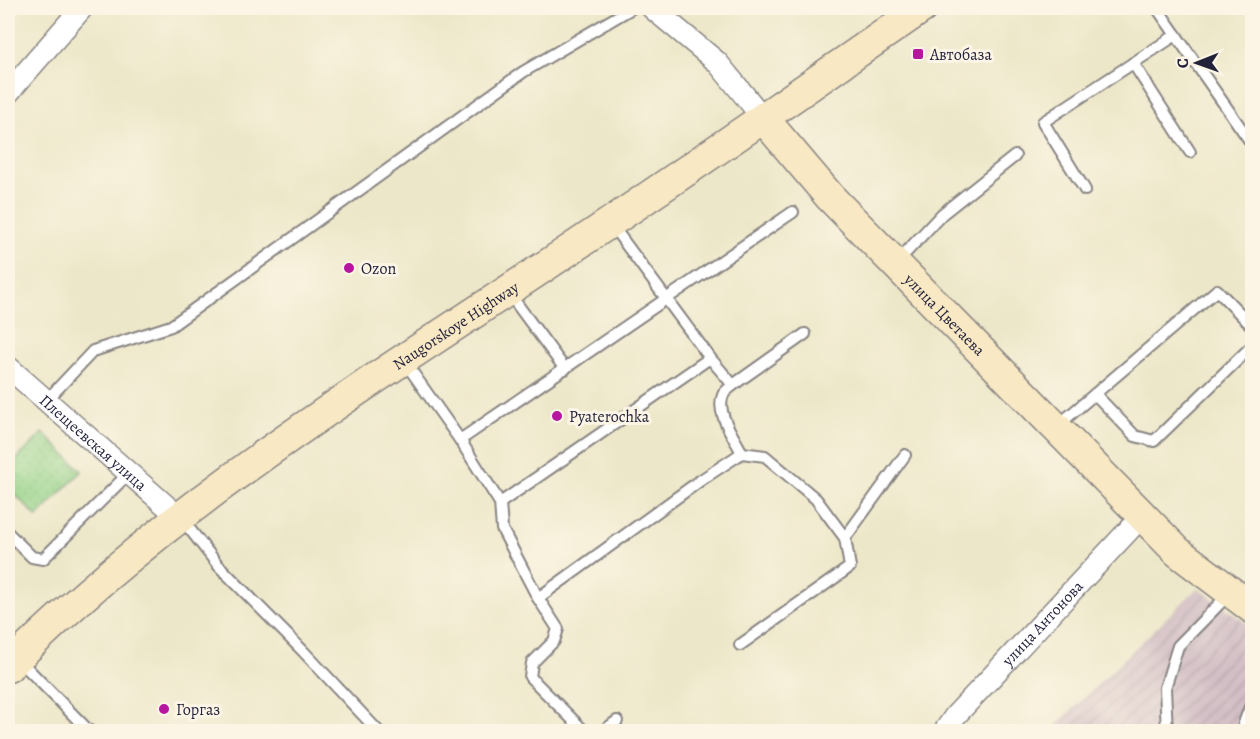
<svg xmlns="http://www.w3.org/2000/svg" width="1260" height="739" font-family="Alegreya,serif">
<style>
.industrial{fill:url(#industrial-furrows)}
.park{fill:url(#park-dots);stroke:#5c7a62;stroke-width:1.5}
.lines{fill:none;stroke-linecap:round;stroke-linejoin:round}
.lane-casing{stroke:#888482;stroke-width:14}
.street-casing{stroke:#888482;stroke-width:24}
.secondary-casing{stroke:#888482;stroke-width:33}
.lane{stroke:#fff;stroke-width:10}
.street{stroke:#fff;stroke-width:21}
.secondary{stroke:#f8e8c3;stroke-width:30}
.poi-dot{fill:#b5179e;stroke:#fcf5e5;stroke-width:2}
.labels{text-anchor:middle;stroke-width:6;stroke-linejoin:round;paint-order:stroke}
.poi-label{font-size:16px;fill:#22223b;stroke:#fcf5e5;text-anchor:start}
.street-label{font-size:16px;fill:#22223b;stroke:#fcf5e5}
</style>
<defs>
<pattern id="industrial-furrows" width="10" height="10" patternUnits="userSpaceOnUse" patternTransform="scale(1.5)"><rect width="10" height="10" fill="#d2bec5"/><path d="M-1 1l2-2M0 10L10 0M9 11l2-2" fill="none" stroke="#b4a3aa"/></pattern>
<pattern id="park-dots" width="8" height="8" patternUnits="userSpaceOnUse" patternTransform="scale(1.5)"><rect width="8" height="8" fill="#95d389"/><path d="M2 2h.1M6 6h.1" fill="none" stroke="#80b577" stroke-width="1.8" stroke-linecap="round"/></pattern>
</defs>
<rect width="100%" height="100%" fill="#fcf5e5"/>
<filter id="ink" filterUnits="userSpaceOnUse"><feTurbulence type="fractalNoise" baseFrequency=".0167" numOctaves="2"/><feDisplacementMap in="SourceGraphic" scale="12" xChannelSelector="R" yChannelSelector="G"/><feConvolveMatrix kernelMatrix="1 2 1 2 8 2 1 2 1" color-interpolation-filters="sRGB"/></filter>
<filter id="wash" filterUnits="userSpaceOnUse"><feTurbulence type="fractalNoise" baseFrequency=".008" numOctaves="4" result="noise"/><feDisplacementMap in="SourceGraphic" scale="24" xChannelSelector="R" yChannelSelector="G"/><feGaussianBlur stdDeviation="1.35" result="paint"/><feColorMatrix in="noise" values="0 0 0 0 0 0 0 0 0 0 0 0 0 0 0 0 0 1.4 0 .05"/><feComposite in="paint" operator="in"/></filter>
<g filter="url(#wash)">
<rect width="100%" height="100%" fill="#ede7c9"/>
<path class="industrial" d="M1198,588L1252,627V731L1049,732Z"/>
<path class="park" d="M43,433L82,471L37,517L8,487V468Z"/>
</g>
<g filter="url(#ink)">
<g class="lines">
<defs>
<g id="lane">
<path d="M1157,8L1252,144"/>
<path d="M1133,63L1190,152"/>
<path d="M1085,190L1043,122L1176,35"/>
<path d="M611,224L710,358L733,385L805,334"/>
<path d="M896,263L942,214L1015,156"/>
<path d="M508,292L565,369"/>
<path d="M405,362L460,440L500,503L502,529L538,598L701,480L742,453L765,456L816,499L845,538L850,567L740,645"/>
<path d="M733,385C730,388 725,391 723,395C715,413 735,438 742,453"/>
<path d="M1095,394L1135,436L1154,441L1252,346"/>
<path d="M46,401L93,351L171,326L523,72L632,8"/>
<path d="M1056,427L1217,290L1252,326"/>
<path d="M460,440L793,212"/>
<path d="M500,503L710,358"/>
<path d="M181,518L218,565L303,651L379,732"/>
<path d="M8,533L32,557L43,559L129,473"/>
<path d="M845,538L905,455"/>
<path d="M538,598L558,629L554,641L532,663L530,677L585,732"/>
<path d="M19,660L90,732"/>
<path d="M602,732L617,721"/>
<path d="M1167,732L1165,688L1178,646L1229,594"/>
<path d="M1245,732L1244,723L1252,702"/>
</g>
<g id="street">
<path d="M652,8L717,62L763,118"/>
<path d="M8,93L82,8"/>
<path id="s1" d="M8,367L180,518"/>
<path id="s2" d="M944,732L955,716L1143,515"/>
</g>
<g id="secondary">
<path id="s3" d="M763,118L830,197L1178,552L1252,608"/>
<path id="s4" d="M8,667C160,515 345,398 524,280C658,192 790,99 922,8"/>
</g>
</defs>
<use href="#lane" class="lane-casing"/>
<use href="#street" class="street-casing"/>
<use href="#secondary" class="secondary-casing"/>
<use href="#lane" class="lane"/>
<use href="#street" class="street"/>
<use href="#secondary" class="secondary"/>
</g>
</g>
<g class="poi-dot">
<rect x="912" y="48" width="12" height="12" rx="3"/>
<circle cx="349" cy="268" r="6"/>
<circle cx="557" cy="416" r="6"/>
<circle cx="164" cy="709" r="6"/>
</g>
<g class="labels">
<g class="poi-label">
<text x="930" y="60">Автобаза</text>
<text x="361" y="274">Ozon</text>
<text x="569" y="422">Pyaterochka</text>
<text x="176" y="715">Горгаз</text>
</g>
<g class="street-label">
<text dy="6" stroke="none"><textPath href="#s3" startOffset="268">улица Цветаева</textPath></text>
<text dy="6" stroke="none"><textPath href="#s4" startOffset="564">Naugorskoye Highway</textPath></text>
<text dy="6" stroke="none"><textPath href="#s1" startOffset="114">Плещеевская улица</textPath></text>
<text dy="6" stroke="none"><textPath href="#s2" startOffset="147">улица Антонова</textPath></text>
</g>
</g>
<rect width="1260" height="739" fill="none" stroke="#fcf5e5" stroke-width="30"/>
<g transform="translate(1197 63) rotate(269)" stroke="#fcf5e5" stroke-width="4.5" paint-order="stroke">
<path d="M0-4.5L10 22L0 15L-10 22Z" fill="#22223b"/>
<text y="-9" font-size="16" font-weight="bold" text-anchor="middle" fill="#22223b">С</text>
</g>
</svg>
